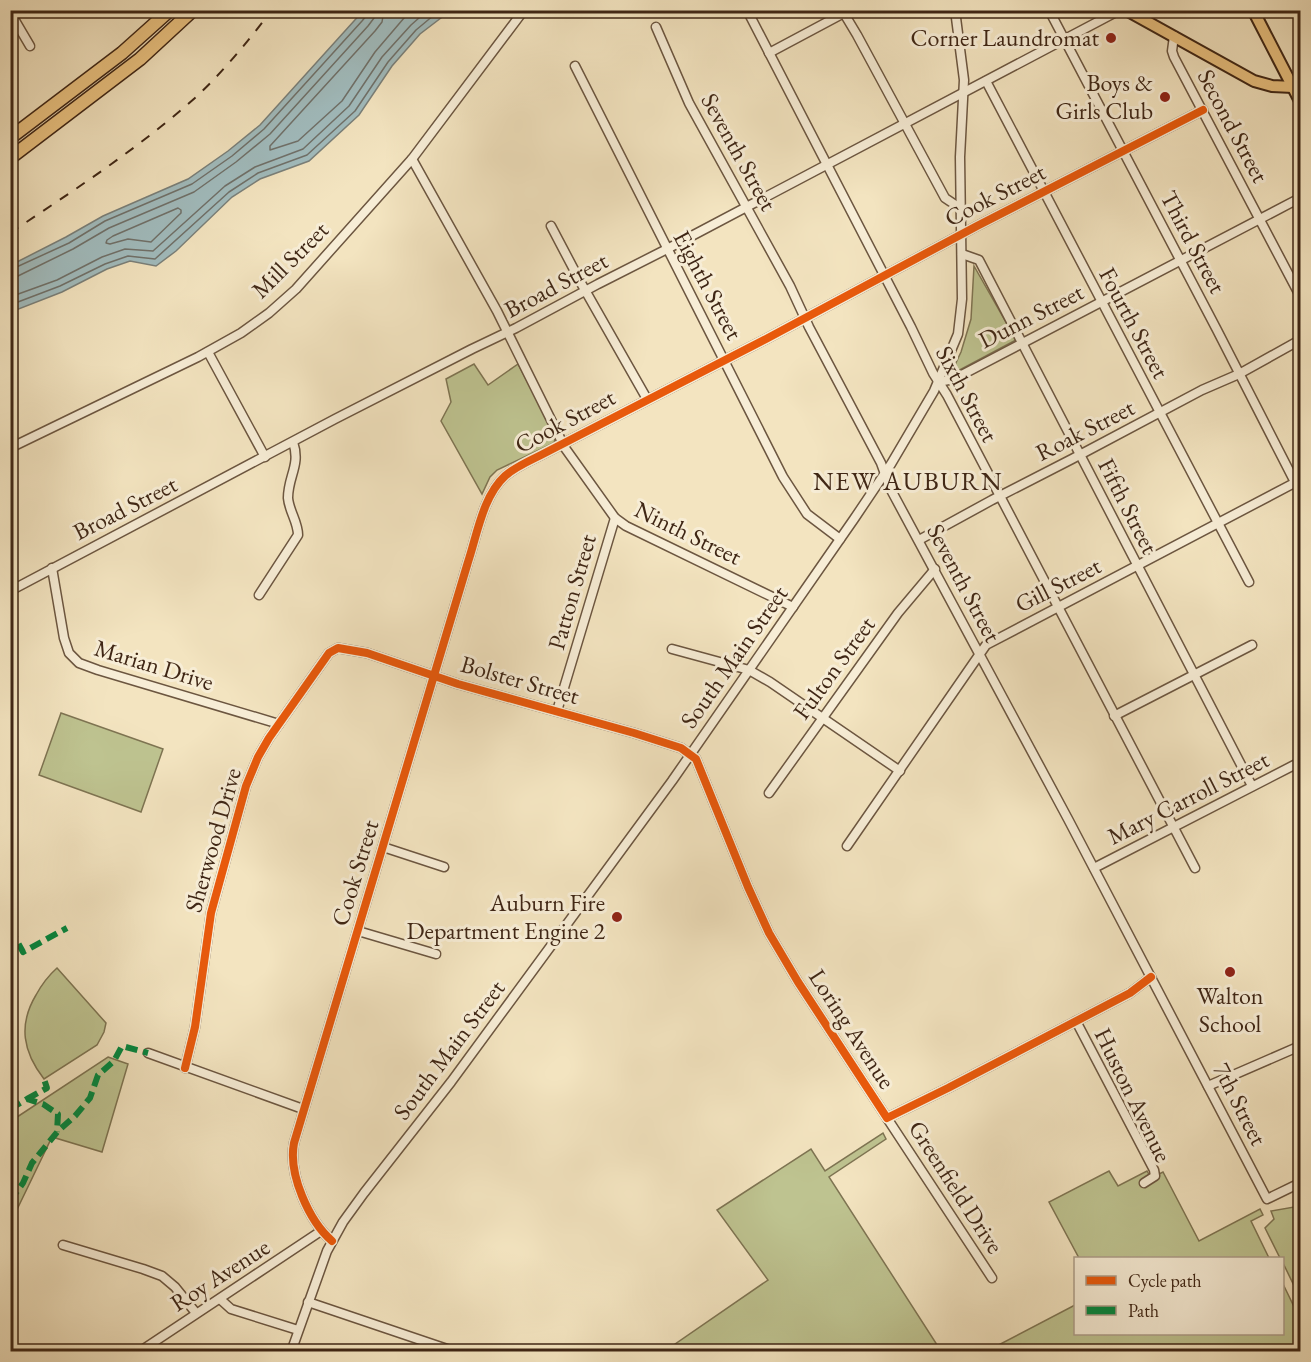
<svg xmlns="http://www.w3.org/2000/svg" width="1311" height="1362" font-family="'EB Garamond',serif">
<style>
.green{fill:#bec390;stroke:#7e7452;stroke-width:1.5}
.water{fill:#a1bcbe;stroke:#7a807a;stroke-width:1.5}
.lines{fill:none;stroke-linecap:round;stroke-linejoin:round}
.shore{stroke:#70716a;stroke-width:1.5}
.minor-casing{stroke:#6c5640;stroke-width:11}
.major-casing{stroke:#3f2615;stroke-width:14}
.highway-casing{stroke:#3f2615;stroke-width:15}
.minor{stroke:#f7edd6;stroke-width:8}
.major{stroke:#eac280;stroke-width:10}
.highway{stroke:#eac280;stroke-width:12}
.rail{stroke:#3f2615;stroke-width:2;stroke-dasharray:10 10;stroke-linecap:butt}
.quiet{stroke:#00873e;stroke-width:6;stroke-dasharray:12 6;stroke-linecap:butt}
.cycleway-casing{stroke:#f7edd6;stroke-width:11}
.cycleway{stroke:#e8590c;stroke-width:8}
.poi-dot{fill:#8f2418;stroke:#f7edd6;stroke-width:2}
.labels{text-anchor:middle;stroke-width:6;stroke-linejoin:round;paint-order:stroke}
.poi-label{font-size:24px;fill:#3f2615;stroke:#f7edd6;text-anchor:end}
.street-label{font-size:24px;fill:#3f2615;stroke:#f7edd6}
.neighbourhood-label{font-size:26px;letter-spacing:1.5px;fill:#3f2615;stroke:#f7edd6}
</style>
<rect width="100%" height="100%" fill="#f3e4c0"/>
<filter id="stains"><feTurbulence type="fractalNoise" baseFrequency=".00333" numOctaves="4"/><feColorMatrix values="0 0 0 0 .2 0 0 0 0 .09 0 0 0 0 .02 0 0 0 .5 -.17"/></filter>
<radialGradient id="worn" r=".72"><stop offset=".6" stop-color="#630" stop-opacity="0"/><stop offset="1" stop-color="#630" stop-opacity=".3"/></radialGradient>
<g class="green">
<path d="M974,266L1016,340L954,373L953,369L961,352L971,319Z"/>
<path d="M474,364L488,385L518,364L556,436L554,443L497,470L490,477L482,494L441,421L451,402L446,379Z"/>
<path d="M61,713L163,749L141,812L39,775Z"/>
<path d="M57,968L106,1023L104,1032L97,1045L44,1079C23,1052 18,1025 36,995C42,984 48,976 57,968Z"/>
<path d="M108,1057L128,1064L102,1152L52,1137L11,1222V1121Z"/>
<path d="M883,1133L886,1139L829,1177L941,1351H665L768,1280L717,1210L811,1149L825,1171Z"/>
<path d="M1109,1171L1118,1186L1147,1171L1151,1178L1163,1172L1199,1241L1260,1209L1263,1215L1251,1221L1269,1258H1079L1049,1202Z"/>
<path d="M1294,1207L1300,1218V1298L1283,1263L1282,1258H1280L1265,1228L1274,1219L1271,1211Z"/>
<path d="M1283,1284L1300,1319V1351H987L1075,1305L1076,1334H1282Z"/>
</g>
<path class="water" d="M363,11H450L420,34L392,66L359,115L309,161L260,179L232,197L176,251L156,266L130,261L107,269L62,292L11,312V265L66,237L103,216L188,179L228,151L260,125Z"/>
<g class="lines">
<g class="shore">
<path d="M384,10L382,22L375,31L270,146V150L298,141L342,101L375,52L404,18L414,10"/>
<path d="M178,208L181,210V213L151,242L128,239L110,244L106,243L107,240L113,236Z"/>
<path d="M10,270L69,243L105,221L192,184L232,156L264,129L362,21L367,15V10"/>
<path d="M10,278L18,276L73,249L109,228L194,192L236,162L270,134L368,26L374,18L375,10"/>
<path d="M10,297L57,280L102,257L125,249L153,251L225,186L255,167L303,149L349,106L382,57L411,25L428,10"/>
<path d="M10,305L60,286L105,264L128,256L155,259L229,192L258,173L307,155L355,111L388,62L416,30L440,10"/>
</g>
<defs>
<g id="minor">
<path d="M747,10L911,327L933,373L947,395L1195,868"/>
<path d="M842,10L857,35L945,198L960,208"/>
<path d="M1049,10L1217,330L1300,492"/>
<path d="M10,12L30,46"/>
<path d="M656,27L689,103L790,286L809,327L881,463L890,488L1068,819L1267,1199L1300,1183"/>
<path d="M1174,36L1172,51L1174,57L1300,296"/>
<path d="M769,53L844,13"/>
<path d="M575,66L783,477L807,514L840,539"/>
<path d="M986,81L1249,582"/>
<path d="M412,159L497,311L565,448L615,518L626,526L793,607"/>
<path d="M551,226L581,283L647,399"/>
<path d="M962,254L979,260L1252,786"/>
<path d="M208,352L265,457"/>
<path d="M938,382L954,379L1300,198"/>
<path d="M10,448L198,357L241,333L269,313L296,289L412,159L524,10"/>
<path d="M919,540L992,500L1072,459L1202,390L1239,374L1300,340"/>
<path d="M52,568L64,638L69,653L79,663L98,670L279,724"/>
<path d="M10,591L335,419L472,349L516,328L598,284L667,249L1120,10"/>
<path d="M259,595L298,535C298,522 289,511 288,498C288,476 301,465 293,442"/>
<path d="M672,649L749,670L770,682L900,771"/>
<path d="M557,711L615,518"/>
<path d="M1114,716L1252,645"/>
<path d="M769,793L898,613L935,569"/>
<path d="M847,846L986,645L1300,480"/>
<path d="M383,847L444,867"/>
<path d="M1094,868L1300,762"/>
<path d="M358,931L436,954"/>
<path d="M1076,1021L1154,1170L1155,1176L1144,1183"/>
<path d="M148,1053L303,1109"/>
<path d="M185,1068L195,1027L211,913L246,786L258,757L269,738L329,653L338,648L367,653L458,684L634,733L681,748L696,759L748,887L769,933L798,982L887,1118L948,1088L1130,993L1151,977"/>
<path d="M1208,1086L1300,1046"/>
<path d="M887,1118L992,1278"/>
<path d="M332,1241C309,1221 288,1174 294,1143L468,562C477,535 483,496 505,476C515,467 529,461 541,455L766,339L977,226L1203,110"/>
<path d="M63,1245L143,1269L162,1276L175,1287L196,1313"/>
<path d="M220,1299L231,1309L298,1330"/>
<path d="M308,1302L456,1352"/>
<path d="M139,1352L321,1231"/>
<path d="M291,1352L327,1251L343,1222L364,1193L451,1082L672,781L854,519L891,464L934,391L958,334L962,299L960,157L964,80L955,10"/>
</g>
<g id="major">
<path d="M1126,10L1254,81L1272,86L1293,87"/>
<path d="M1253,10L1300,101"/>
</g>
<g id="highway">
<path d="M10,138L122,53L170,10"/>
<path d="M10,158L140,59L193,10"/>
</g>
</defs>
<use href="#minor" class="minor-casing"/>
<use href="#major" class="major-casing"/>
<use href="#highway" class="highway-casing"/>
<use href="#minor" class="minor"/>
<use href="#major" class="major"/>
<use href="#highway" class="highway"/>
<path class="rail" d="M10,233C73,191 139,148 196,97C224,71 248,41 272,10"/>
<g class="quiet">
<path d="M10,928L23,952L67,928"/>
<path d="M27,1099L47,1088L44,1079"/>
<path d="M10,1109L27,1099L43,1104L58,1114L57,1132"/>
<path d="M10,1201L23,1183L32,1163L58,1131L75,1116L90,1098L98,1075L114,1061L122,1046L148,1053"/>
</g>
<defs>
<g id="cycleway">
<path d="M185,1068L195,1027L211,913L246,786L258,757L269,738L329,653L338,648L367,653L458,684L634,733L681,748L696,759L748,887L769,933L798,982L887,1118L948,1088L1130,993L1151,977"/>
<path d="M332,1241C309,1221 288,1174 294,1143L468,562C477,535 483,496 505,476C515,467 529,461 541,455L766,339L977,226L1203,110"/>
</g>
</defs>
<use href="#cycleway" class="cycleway-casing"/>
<use href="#cycleway" class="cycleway"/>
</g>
<g class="poi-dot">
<circle cx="1111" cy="38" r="6"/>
<circle cx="1165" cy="97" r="6"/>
<circle cx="617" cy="917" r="6"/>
<circle cx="1230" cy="972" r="6"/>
</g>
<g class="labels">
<g class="poi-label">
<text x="1099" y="46">Corner Laundromat</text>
<text x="1153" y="91">Boys &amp;<tspan x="1153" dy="28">Girls Club</tspan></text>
<text x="605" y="911">Auburn Fire<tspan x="605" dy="28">Department Engine 2</tspan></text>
<text x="1230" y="1004" text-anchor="middle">Walton<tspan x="1230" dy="28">School</tspan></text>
</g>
<g class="street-label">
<text transform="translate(1233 126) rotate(62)" y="8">Second Street</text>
<text transform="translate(739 152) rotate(61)" y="8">Seventh Street</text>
<text transform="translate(995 195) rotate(-27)" y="8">Cook Street</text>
<text transform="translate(1193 242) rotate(62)" y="8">Third Street</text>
<text transform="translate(290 260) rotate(-45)" y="8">Mill Street</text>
<text transform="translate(556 285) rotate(-28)" y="8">Broad Street</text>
<text transform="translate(708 285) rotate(62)" y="8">Eighth Street</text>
<text transform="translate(1031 316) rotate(-27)" y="8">Dunn Street</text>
<text transform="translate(1134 323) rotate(62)" y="8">Fourth Street</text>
<text transform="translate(967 394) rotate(62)" y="8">Sixth Street</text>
<text transform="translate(565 421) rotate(-28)" y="8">Cook Street</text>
<text transform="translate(1085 430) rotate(-27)" y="8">Roak Street</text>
<text transform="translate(1128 506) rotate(63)" y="8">Fifth Street</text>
<text transform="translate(125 508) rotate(-27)" y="8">Broad Street</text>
<text transform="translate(688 533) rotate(26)" y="8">Ninth Street</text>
<text transform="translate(964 583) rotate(62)" y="8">Seventh Street</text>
<text transform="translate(1058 585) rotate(-27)" y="8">Gill Street</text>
<text transform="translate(572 592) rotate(-74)" y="8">Patton Street</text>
<text transform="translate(734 657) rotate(-55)" y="8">South Main Street</text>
<text transform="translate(154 665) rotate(17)" y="8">Marian Drive</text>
<text transform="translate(834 668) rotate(-54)" y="8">Fulton Street</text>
<text transform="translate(520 680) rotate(16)" y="8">Bolster Street</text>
<text transform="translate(1188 798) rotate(-27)" y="8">Mary Carroll Street</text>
<text transform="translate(213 840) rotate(-74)" y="8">Sherwood Drive</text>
<text transform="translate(355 873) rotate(-73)" y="8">Cook Street</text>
<text transform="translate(852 1029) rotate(57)" y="8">Loring Avenue</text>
<text transform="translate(449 1050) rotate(-53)" y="8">South Main Street</text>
<text transform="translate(1133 1095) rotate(64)" y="8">Huston Avenue</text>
<text transform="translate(1240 1104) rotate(63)" y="8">7th Street</text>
<text transform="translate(956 1187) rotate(57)" y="8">Greenfield Drive</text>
<text transform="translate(220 1275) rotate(-33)" y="8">Roy Avenue</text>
</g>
<g class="neighbourhood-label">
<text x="908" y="490">NEW AUBURN</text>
</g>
</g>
<rect width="1311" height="1362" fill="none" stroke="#f3e4c0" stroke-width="36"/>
<rect x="12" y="12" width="1287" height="1338" fill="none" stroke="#3f2615" stroke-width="3"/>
<rect x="18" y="18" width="1275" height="1326" fill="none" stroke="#3f2615" stroke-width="1.5"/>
<rect x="1074" y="1257" width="210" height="78" fill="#f7edd6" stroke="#ad9d89" stroke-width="1.5"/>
<rect x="1086" y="1276" width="30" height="9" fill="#e8590c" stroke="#ad9d89" stroke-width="1.5"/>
<text x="1128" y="1287" font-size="18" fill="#3f2615">Cycle path</text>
<rect x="1086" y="1306" width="30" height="9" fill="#00873e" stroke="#ad9d89" stroke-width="1.5"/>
<text x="1128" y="1317" font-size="18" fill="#3f2615">Path</text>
<rect width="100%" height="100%" filter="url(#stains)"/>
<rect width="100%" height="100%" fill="url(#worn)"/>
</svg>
